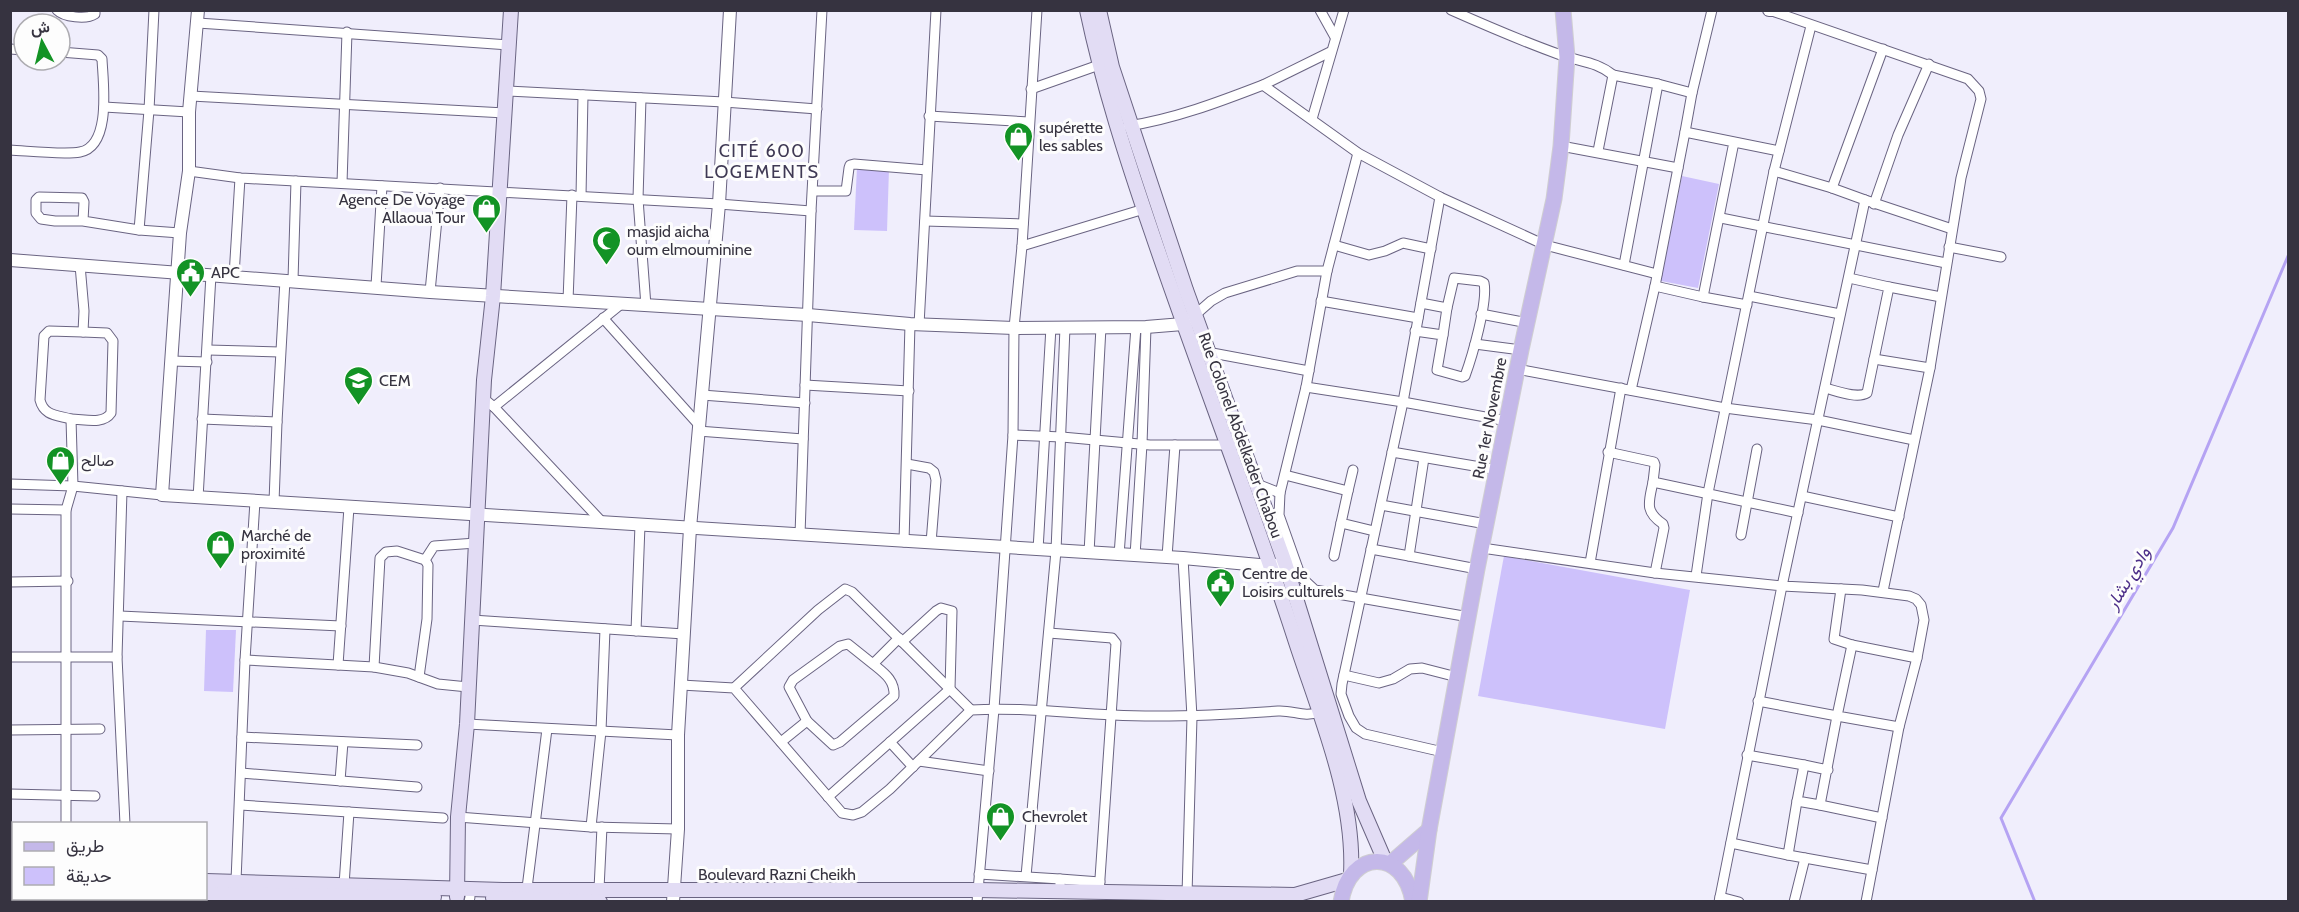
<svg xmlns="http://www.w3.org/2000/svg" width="2299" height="912" font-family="Cabin,Vazirmatn,sans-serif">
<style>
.green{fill:#cdc1fb}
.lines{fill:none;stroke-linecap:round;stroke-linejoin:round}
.stream{stroke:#b5a3f3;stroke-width:3}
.minor-casing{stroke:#6a6482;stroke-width:11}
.tertiary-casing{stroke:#6a6482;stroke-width:14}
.secondary-casing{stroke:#6a6482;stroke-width:16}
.primary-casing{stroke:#cfced1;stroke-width:17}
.minor{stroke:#fff;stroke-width:9}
.tertiary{stroke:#fff;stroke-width:12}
.secondary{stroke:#e2dcf4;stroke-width:14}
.primary{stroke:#c4b8e9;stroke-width:15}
.labels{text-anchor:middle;stroke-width:6;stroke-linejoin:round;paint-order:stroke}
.poi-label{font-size:16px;fill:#363340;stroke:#fdfdfd;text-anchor:start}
.street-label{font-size:16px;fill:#363340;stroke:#fdfdfd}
.neighbourhood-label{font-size:18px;letter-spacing:1.5px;fill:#3f3954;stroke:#fdfdfd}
.water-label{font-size:18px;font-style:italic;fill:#4d2f89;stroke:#fdfdfd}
</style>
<rect width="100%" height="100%" fill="#f0eefc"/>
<g class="green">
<path d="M857,167L889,169L887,231L854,230Z"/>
<path d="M1682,176L1719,184L1698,288L1661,281Z"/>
<path d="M1504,556L1690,590L1665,729L1478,696Z"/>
<path d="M206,630H236L233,692L204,691Z"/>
</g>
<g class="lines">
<path class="stream" d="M2035,902L2001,818L2173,528L2288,256"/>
<defs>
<g id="minor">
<path d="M57,10C64,17 86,20 95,14V10"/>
<path d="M1320,10L1335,37"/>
<path d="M1451,10C1487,26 1522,41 1558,54C1579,62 1596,61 1613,75"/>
<path d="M1775,12L1968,79L1979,91L1981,99L1961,178L1930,368L1883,591"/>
<path d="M198,23L509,45"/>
<path d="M10,49L24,50"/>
<path d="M1658,84L1692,93L1685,132"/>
<path d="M1263,85L1330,52"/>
<path d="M1031,89L1099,65"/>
<path d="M506,91L724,102L817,109"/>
<path d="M1692,93L1712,10"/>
<path d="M191,96L505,113"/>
<path d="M641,98L638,199L646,306"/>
<path d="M104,107L189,112"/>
<path d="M929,116L1029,122"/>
<path d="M1312,119L1344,10"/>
<path d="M1128,126C1174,119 1219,102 1263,85L1358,153L1440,197L1545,245L1657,274"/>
<path d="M1734,142L1703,297L1655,286L1685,132L1779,151"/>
<path d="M1561,146L1678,168"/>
<path d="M10,150C29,151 64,155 80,152C112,146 103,82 102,59L98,55L60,52"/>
<path d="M1598,151L1613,75L1658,84L1624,265"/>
<path d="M189,171L240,178L719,204L811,211"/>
<path d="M1774,171L1832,188L1865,200"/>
<path d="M342,183L347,32"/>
<path d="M1832,188L1883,49"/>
<path d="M813,191H846L849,168L850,165L854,164L927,170"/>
<path d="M581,196L583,95"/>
<path d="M1440,197L1403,402L1342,684L1341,694L1349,716L1356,728L1365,734L1443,752"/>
<path d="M1874,204L1898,135L1929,64"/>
<path d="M1721,218L1946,263"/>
<path d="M83,221L84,202L82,198L39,197L36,200V213L41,219L55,221H83L139,230L180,233"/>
<path d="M925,221L1023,224"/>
<path d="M139,230L149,110L154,10"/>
<path d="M1334,245L1369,255L1385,251L1403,243L1431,249"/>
<path d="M1022,246L1144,209"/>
<path d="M1949,247L2001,257"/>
<path d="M234,276L240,178"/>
<path d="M293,280L296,181"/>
<path d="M376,286L382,186"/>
<path d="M1889,287L1941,297"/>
<path d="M430,292L440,188"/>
<path d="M1749,296L1840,314"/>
<path d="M1703,297L1747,305"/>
<path d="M568,301L572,195"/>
<path d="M1321,301L1418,318"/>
<path d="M1481,314L1528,323"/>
<path d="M1195,315L1211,301L1225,293L1297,271H1327L1358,153"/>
<path d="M603,318L699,425"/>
<path d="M919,325L936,10"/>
<path d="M1415,331L1443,335L1437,370L1462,377L1465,376C1472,357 1488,302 1484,283L1480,281L1454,278L1447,308L1421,303"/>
<path d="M1443,335L1447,308"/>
<path d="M1475,344L1521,350"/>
<path d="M208,350L280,352"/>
<path d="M1207,352L1309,371"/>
<path d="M1874,359L1930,368"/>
<path d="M171,361L207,362"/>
<path d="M1517,369L1725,408L1818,420L1914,440"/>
<path d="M805,385L909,391"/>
<path d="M1306,387L1403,402L1507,421"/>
<path d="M1825,388C1837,391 1857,399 1867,393L1889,287L1849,278"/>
<path d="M1631,390L1655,286"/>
<path d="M702,395L805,403"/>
<path d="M483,398L494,407L603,523"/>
<path d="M494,407L620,305"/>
<path d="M71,419C57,415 44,416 40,400L44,336L49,331L83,332"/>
<path d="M202,419L277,422"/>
<path d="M698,431L803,439"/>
<path d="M1013,435L1062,437L1150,445H1231"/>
<path d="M1392,452L1498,470"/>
<path d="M1608,452L1654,462L1655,465L1653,482L1798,513"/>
<path d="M907,464L929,468L934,472L936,480L931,543"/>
<path d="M1285,475L1348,491L1341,523L1374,531"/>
<path d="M1653,482C1649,502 1644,511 1663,524L1664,528L1655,573"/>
<path d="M10,484L73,486L162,495"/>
<path d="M1257,484L1280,493L1306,387L1327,271"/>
<path d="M122,491L117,657L125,824"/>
<path d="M1348,491L1353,470"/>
<path d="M1280,493L1279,515L1301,577L1315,590L1469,617"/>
<path d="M1802,496L1899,517"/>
<path d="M198,498L211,275"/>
<path d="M274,502L277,422L285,280"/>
<path d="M1381,505L1486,524"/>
<path d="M10,509L66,510"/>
<path d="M800,535L811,211L822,10"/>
<path d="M1741,535L1757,449"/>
<path d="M904,542L910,324"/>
<path d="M1482,548L1655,573L1782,586L1719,902"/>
<path d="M1371,549L1409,556L1424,458"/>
<path d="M1038,550L1051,327"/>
<path d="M1089,553L1101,327"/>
<path d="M1119,555L1136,327"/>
<path d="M1135,556L1142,444L1146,327"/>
<path d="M1334,556L1341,523"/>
<path d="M1409,556L1477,569"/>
<path d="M1167,557L1175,445"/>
<path d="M1183,558L1192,717L1187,895"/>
<path d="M425,560L434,546L476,543"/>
<path d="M1590,563L1621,388"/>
<path d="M1696,576L1708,493L1774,171L1811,26"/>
<path d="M10,582L68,581"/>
<path d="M1841,589L1834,639L1852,645L1917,658"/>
<path d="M120,616L341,626"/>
<path d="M472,620L684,634"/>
<path d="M636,631L640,525"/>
<path d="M1049,633L1112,638L1116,643L1099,893"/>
<path d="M1852,645L1837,716L1899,727"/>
<path d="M10,657H117"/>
<path d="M245,660L374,667L408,673L438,684L468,687"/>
<path d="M873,664C884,673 895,680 894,696L840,742L833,745L807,721L789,687L793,680L840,646L848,644L873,664L899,638"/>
<path d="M338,665L349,507"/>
<path d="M374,667L380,558L386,552L397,551L425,560L428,565L427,619L419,677"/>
<path d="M1344,675L1379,683L1393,679L1410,669L1422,668L1457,677"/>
<path d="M681,685L734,688L842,813L853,815L862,812L890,789L971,710C1019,707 1065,713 1113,715C1169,718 1223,715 1278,711C1293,710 1305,718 1318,712"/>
<path d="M734,688L818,610L845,589L852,592L971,710"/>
<path d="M1758,701L1837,716L1820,805L1797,801L1804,765L1828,770"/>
<path d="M467,724L678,735"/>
<path d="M10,730L100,729"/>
<path d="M242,737L417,745"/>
<path d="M781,742L807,721"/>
<path d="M890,742L913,767"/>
<path d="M1747,755L1804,765"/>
<path d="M919,761L989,771"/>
<path d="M241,773L417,787"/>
<path d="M340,781L343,742"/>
<path d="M10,794L95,796"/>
<path d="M828,797L950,689L952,611L941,608L936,611L902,642"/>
<path d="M240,805L443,818"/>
<path d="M1820,805L1882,818"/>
<path d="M458,817L591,827L678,829"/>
<path d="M66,824V510L73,486L71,419C84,419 103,425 111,413L113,341L107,333L83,332L84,311L80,265"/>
<path d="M591,827L601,731L605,629"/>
<path d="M1731,843L1788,855L1797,801"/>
<path d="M1788,855L1872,870"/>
<path d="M979,874L1060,879V892"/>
<path d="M1026,876L1056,551L1065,327"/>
<path d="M1060,879L1100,882"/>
<path d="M236,881L245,660L255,501"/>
<path d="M344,885L349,812"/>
<path d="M527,888L547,729"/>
<path d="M599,889L602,827"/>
<path d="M1720,897L1739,902"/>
<path d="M166,898V902"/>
<path d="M469,902L470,897"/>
<path d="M977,902L994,709L1013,435L1014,328L1022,246L1037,10"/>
<path d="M1794,902L1805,858"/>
<path d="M1866,902L1899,727L1917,658L1924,620L1921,605L1916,599L1909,596L1862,590L1782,586L1865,200L1952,229"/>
</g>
<g id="tertiary">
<path d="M198,10L189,112V171L180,233L162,495L1183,558L1270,566L1285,563"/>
<path d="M1769,10H1775"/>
<path d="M10,260L430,292L808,315L910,324L1014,328L1146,327L1183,324L1192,318"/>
<path d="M673,902L678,829V735L690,528L719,204L730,10"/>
</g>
<g id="secondary">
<path d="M1087,10C1103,86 1127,160 1152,233C1198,368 1250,501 1294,636C1318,711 1355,795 1351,874"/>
<path d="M1099,10L1112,67L1186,290L1285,563L1359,801L1385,861"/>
<path d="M10,879H14"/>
<path d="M206,881L503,890H978L1295,895L1347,880"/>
<path d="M10,893H14"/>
<path d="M206,894L434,897"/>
<path d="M457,897L458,817L467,724L484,380L493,296L511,10"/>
<path d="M493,898L600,902"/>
</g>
<g id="primary">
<path d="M1391,863L1429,830"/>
<path d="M1341,902C1349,849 1404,847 1413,902"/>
<path d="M1419,902L1429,830L1477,569L1521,350L1554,199L1561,146L1567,57L1563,10"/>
</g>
</defs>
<use href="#minor" class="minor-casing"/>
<use href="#tertiary" class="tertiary-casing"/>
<use href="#secondary" class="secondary-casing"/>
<use href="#primary" class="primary-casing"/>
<use href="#minor" class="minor"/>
<use href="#tertiary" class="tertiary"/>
<use href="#secondary" class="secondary"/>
<use href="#primary" class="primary"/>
</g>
<defs>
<symbol id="shop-pin" viewBox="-11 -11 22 30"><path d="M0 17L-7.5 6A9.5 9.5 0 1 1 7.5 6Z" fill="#139325" stroke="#fdfdfd"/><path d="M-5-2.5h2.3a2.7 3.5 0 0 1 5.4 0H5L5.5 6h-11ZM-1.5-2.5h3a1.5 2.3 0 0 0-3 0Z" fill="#fff"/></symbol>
<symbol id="mosque-pin" viewBox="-11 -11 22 30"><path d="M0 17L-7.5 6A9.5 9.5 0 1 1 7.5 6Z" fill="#139325" stroke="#fdfdfd"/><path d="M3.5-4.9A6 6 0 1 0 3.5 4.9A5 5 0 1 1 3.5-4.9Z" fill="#fff"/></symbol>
<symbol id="civic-pin" viewBox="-11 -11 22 30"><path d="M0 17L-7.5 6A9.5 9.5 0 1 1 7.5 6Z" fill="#139325" stroke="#fdfdfd"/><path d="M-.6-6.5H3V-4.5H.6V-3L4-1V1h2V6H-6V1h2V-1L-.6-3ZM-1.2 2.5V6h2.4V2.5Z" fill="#fff"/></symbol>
<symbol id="school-pin" viewBox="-11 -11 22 30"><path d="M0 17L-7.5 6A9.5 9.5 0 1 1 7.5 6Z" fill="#139325" stroke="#fdfdfd"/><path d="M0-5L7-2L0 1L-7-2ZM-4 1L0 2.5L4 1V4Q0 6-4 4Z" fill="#fff"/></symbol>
</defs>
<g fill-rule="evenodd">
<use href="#shop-pin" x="1002" y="120" width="33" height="45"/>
<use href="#shop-pin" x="470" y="192" width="33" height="45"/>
<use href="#mosque-pin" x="590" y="224" width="33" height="45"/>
<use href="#civic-pin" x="174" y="256" width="33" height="45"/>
<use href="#school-pin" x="342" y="364" width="33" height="45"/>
<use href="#shop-pin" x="44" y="444" width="33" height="45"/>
<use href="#shop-pin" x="204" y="528" width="33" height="45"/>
<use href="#civic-pin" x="1204" y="566" width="33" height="45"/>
<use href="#shop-pin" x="984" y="800" width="33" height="45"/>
</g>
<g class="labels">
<g class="poi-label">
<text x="1039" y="133">supérette<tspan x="1039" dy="18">les sables</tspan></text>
<text x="465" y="205" text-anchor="end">Agence De Voyage<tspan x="465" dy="18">Allaoua Tour</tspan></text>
<text x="627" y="237">masjid aicha<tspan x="627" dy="18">oum elmouminine</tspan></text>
<text x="211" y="278">APC</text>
<text x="379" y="386">CEM</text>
<text x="81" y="466">صالح</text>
<text x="241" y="541">Marché de<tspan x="241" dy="18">proximité</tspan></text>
<text x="1242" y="579">Centre de<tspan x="1242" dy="18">Loisirs culturels</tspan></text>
<text x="1022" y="822">Chevrolet</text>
</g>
<g class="street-label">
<text transform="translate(1489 418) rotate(-79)" y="6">Rue 1er Novembre</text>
<text transform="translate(1241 435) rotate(70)" y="6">Rue Colonel Abdelkader Chabou</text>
<text x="777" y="880">Boulevard Razni Cheikh</text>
</g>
<g class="neighbourhood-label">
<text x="762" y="157">CITÉ 600<tspan x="762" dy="21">LOGEMENTS</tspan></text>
</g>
<g class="water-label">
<text transform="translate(2128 578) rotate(-59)" y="6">وادي بشار</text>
</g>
</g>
<rect width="2299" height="912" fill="none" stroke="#363340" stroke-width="24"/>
<rect x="12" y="822" width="195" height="78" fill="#fdfdfd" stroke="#adacb1" stroke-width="1.5"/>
<rect x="24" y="842" width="30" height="9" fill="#c4b8e9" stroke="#adacb1" stroke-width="1.5"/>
<text x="66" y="852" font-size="18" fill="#363340">طريق</text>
<rect x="24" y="867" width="30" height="18" fill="#cdc1fb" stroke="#adacb1" stroke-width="1.5"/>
<text x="66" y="882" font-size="18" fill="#363340">حديقة</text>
<g transform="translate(42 42) rotate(353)"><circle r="28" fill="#fdfdfd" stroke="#adacb1" stroke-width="1.5"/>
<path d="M0-4.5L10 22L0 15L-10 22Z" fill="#139325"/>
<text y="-9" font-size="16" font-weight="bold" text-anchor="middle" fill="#363340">ش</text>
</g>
</svg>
